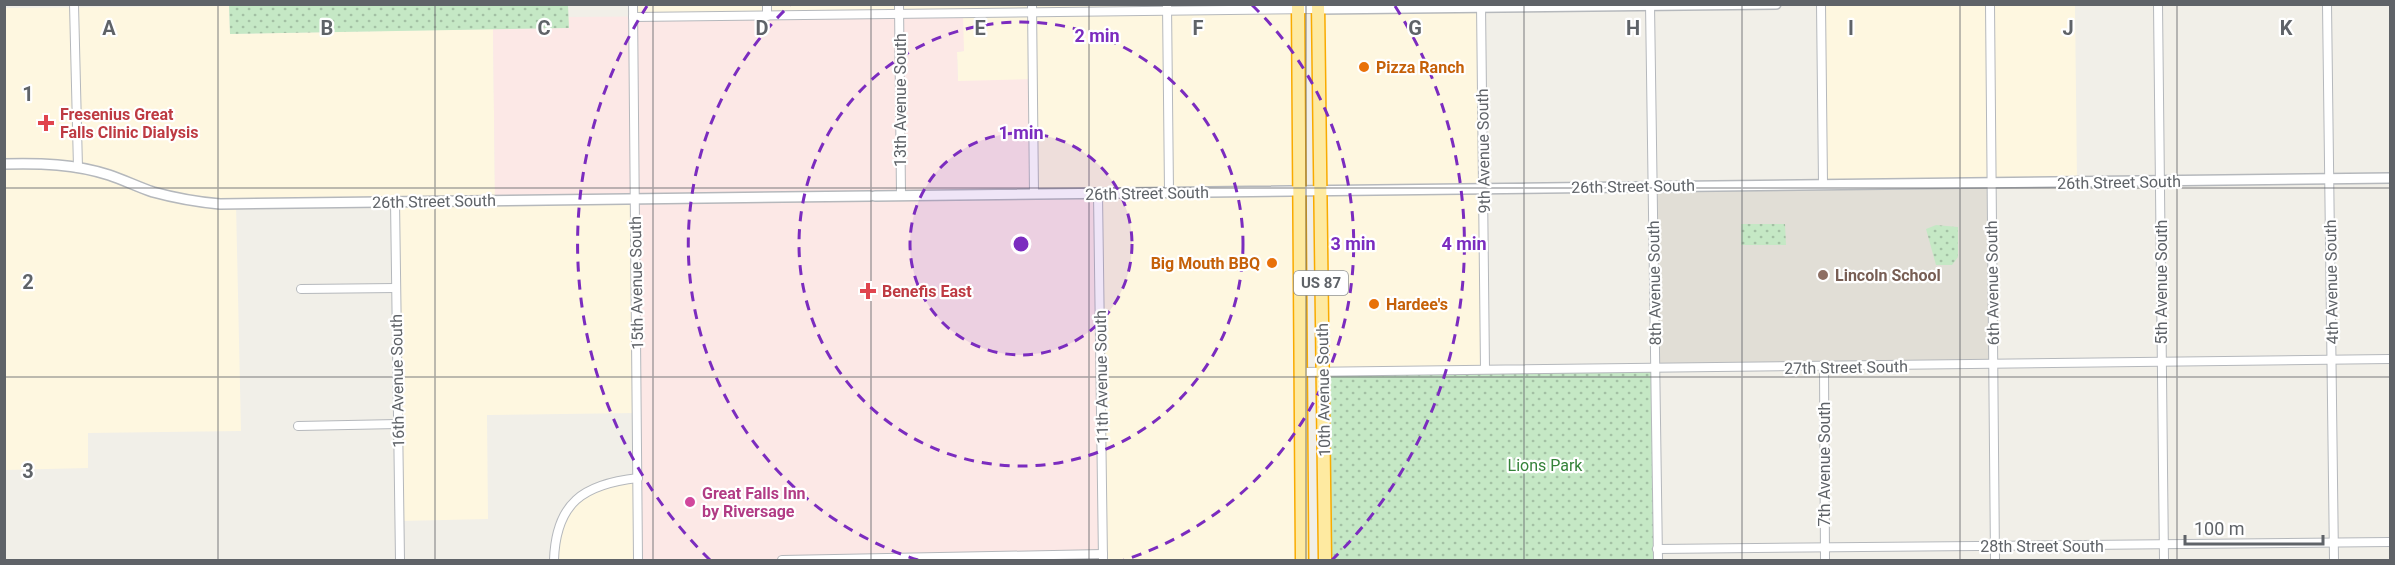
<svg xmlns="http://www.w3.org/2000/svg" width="2395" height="565" font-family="Roboto,sans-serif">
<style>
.commercial{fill:#fef7e0}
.education{fill:#e1ded6}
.medical{fill:#fce8e6}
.park{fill:url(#park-dots)}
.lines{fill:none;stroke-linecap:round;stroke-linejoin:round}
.minor-casing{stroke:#b5b8bc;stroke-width:10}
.tertiary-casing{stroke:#b5b8bc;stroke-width:12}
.trunk-casing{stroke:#f9ab00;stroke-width:15}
.minor{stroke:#fff;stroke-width:8}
.tertiary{stroke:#fff;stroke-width:9}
.trunk{stroke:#feeaa1;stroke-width:12}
.grid{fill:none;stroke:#5f6368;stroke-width:1.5;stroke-opacity:0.55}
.ring{fill:none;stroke:#7b2cbf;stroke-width:3;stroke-dasharray:10 8}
.food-dot{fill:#e8710a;stroke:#fff;stroke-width:2}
.health-dot{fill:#e0444e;stroke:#fff;stroke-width:2}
.education-dot{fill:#8d6e63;stroke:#fff;stroke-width:2}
.hotel-dot{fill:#d1479c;stroke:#fff;stroke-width:2}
.labels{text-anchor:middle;stroke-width:4.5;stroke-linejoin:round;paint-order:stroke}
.shield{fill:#fff;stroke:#8f9295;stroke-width:1.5}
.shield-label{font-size:15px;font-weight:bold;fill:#5f6368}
.food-label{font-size:16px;font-weight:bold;fill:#c56008;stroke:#fff;text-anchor:start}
.street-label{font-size:16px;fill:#5f6368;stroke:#fff}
.health-label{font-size:16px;font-weight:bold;fill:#be3a42;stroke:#fff;text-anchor:start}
.education-label{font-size:16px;font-weight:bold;fill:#785e54;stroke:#fff;text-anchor:start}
.park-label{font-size:16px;fill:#348238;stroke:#fff}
.hotel-label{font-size:16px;font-weight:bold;fill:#b23c85;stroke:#fff;text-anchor:start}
.grid-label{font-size:20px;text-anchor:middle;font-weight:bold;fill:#5f6368;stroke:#fff;stroke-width:4.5;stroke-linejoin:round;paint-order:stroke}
.centre{fill:#7b2cbf;stroke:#fff;stroke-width:3}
.ring-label{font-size:18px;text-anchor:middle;font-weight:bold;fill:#7b2cbf;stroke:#fff;stroke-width:4.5;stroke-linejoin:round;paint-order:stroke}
</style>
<defs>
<pattern id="park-dots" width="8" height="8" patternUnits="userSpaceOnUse" patternTransform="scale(1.5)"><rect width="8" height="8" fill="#c5e8c5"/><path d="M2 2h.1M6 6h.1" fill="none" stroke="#a3c0a4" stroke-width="1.8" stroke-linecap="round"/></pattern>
</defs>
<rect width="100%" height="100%" fill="#f1efe8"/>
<g class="commercial">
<path d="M1318,4L1481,7L1485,369L1322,371Z"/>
<path d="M633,5H1298L1302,560H782L1034,194L958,81L957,52L964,51L633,17Z"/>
<path d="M1821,5H2075L2077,182L1823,184Z"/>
<path d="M229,6L230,34L493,29L495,200L635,199L637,413L487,415L488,519L400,521L395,202L236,204L241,431L88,433V468L5,470L4,8Z"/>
<path d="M638,478V560H554L564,514L593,488Z"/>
</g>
<path class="education" d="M1991,183L1993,365L1655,367L1653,186Z"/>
<path class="medical" d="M963,14L964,51L957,52L958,81L1033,79L1034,194H1098L1103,554L782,560H638L635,199L495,200L493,29L568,28V17Z"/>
<g class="park">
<path d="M229,5H568L569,28L230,34Z"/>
<path d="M1741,224H1785L1786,245H1741Z"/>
<path d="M1936,225L1958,227V257L1952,265H1936L1926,229Z"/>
<path d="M1655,367L1657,560H1325L1322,371Z"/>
</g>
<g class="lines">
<defs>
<g id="minor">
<path d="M74,4L78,168"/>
<path d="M633,4L638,560"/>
<path d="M767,4V16"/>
<path d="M899,4L901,195"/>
<path d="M1032,4L1034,194"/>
<path d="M1167,4L1169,192"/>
<path d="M1481,4L1485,369"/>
<path d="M1650,4L1658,560"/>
<path d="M1821,4L1823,184"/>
<path d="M1990,4L1995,560"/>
<path d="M2158,4L2164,560"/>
<path d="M2327,4L2334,560"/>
<path d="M633,17L1318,9"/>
<path d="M1098,194L1103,560"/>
<path d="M395,201L400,560"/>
<path d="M301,289L396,288"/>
<path d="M1824,367L1825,560"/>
<path d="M1301,372L2390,359"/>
<path d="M298,426L398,424"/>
<path d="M1657,549L2390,542"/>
<path d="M554,560C556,503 583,484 638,478"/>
<path d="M782,560L1103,554"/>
</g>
<g id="tertiary">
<path d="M1318,9L1776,4"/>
<path d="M4,164C40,163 75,164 109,175C124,180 138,187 153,192C175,198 197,202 220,204L870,196"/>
<path d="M875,196L2390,178"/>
</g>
<g id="trunk">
<path d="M1298,4L1302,560"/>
<path d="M1318,4L1325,560"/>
</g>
</defs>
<use href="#minor" class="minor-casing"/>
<use href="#tertiary" class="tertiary-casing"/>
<use href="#trunk" class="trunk-casing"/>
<use href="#minor" class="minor"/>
<use href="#tertiary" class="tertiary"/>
<use href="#trunk" class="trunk"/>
</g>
<path class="grid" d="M218,4V560M435,4V560M653,4V560M871,4V560M1089,4V560M1306,4V560M1524,4V560M1742,4V560M1960,4V560M2177,4V560M4,188H2390M4,377H2390"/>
<circle cx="1021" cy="244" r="111" fill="#7b2cbf" fill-opacity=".12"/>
<g class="ring">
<circle cx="1021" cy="244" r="111"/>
<circle cx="1021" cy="244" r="222"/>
<path d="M918 560A332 332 0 0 1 790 5M1252 5A332 332 0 0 1 1124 560"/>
<path d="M710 560A443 443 0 0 1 647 6M1395 6A443 443 0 0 1 1332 560"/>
</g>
<g class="food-dot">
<circle cx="1364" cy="67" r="6"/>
<circle cx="1272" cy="263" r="6"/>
<circle cx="1374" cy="304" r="6"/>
</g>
<g class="health-dot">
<path d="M43 114h6v6h6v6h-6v6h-6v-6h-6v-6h6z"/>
<path d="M865 282h6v6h6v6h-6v6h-6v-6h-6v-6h6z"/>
</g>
<circle class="education-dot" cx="1823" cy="275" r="6"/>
<circle class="hotel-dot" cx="690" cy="502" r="6"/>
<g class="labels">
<rect class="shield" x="1294" y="271" width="54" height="24" rx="4.5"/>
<g class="shield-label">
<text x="1321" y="288">US 87</text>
</g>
<g class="food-label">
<text x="1376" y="73">Pizza Ranch</text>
<text x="1260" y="269" text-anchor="end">Big Mouth BBQ</text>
<text x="1386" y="310">Hardee's</text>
</g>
<g class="street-label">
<text transform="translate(900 100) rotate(-90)" y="6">13th Avenue South</text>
<text transform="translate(1483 151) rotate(-91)" y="6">9th Avenue South</text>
<text transform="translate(2119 182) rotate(-1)" y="6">26th Street South</text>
<text transform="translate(1633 186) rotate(-1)" y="6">26th Street South</text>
<text transform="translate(1147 193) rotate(-1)" y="6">26th Street South</text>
<text transform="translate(434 201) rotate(-1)" y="6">26th Street South</text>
<text transform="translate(2161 282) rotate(-90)" y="6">5th Avenue South</text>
<text transform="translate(2331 282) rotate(-91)" y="6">4th Avenue South</text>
<text transform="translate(636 283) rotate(-91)" y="6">15th Avenue South</text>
<text transform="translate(1654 283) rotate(-91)" y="6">8th Avenue South</text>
<text transform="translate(1992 283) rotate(-91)" y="6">6th Avenue South</text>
<text transform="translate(1846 367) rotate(-1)" y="6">27th Street South</text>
<text transform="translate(1101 377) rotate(-91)" y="6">11th Avenue South</text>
<text transform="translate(397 381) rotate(-91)" y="6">16th Avenue South</text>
<text transform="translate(1323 390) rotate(-91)" y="6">10th Avenue South</text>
<text transform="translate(1824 464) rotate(-90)" y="6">7th Avenue South</text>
<text x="2042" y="552">28th Street South</text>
</g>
<g class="health-label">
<text x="60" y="120">Fresenius Great<tspan x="60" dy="18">Falls Clinic Dialysis</tspan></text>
<text x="882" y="297">Benefis East</text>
</g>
<g class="education-label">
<text x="1835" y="281">Lincoln School</text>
</g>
<g class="park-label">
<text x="1545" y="471">Lions Park</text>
</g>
<g class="hotel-label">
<text x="702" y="499">Great Falls Inn<tspan x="702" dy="18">by Riversage</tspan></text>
</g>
</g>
<g class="grid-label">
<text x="109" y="35">A</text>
<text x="327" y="35">B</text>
<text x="544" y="35">C</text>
<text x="762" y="35">D</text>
<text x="980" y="35">E</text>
<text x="1198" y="35">F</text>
<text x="1415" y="35">G</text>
<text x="1633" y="35">H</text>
<text x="1851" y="35">I</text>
<text x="2068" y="35">J</text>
<text x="2286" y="35">K</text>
<text x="28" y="101">1</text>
<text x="28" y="289">2</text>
<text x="28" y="478">3</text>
</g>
<circle cx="1021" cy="244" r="9" class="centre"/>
<g class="ring-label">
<text x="1097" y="42">2 min</text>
<text x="1021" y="139">1 min</text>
<text x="1353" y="250">3 min</text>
<text x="1464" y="250">4 min</text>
</g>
<rect width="2395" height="565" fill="none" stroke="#5f6368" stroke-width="12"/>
<path d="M2185 535v9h138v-9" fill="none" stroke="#5f6368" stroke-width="3"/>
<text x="2194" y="535" font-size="18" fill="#5f6368" stroke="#ffffff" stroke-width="4.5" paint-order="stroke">100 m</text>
</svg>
